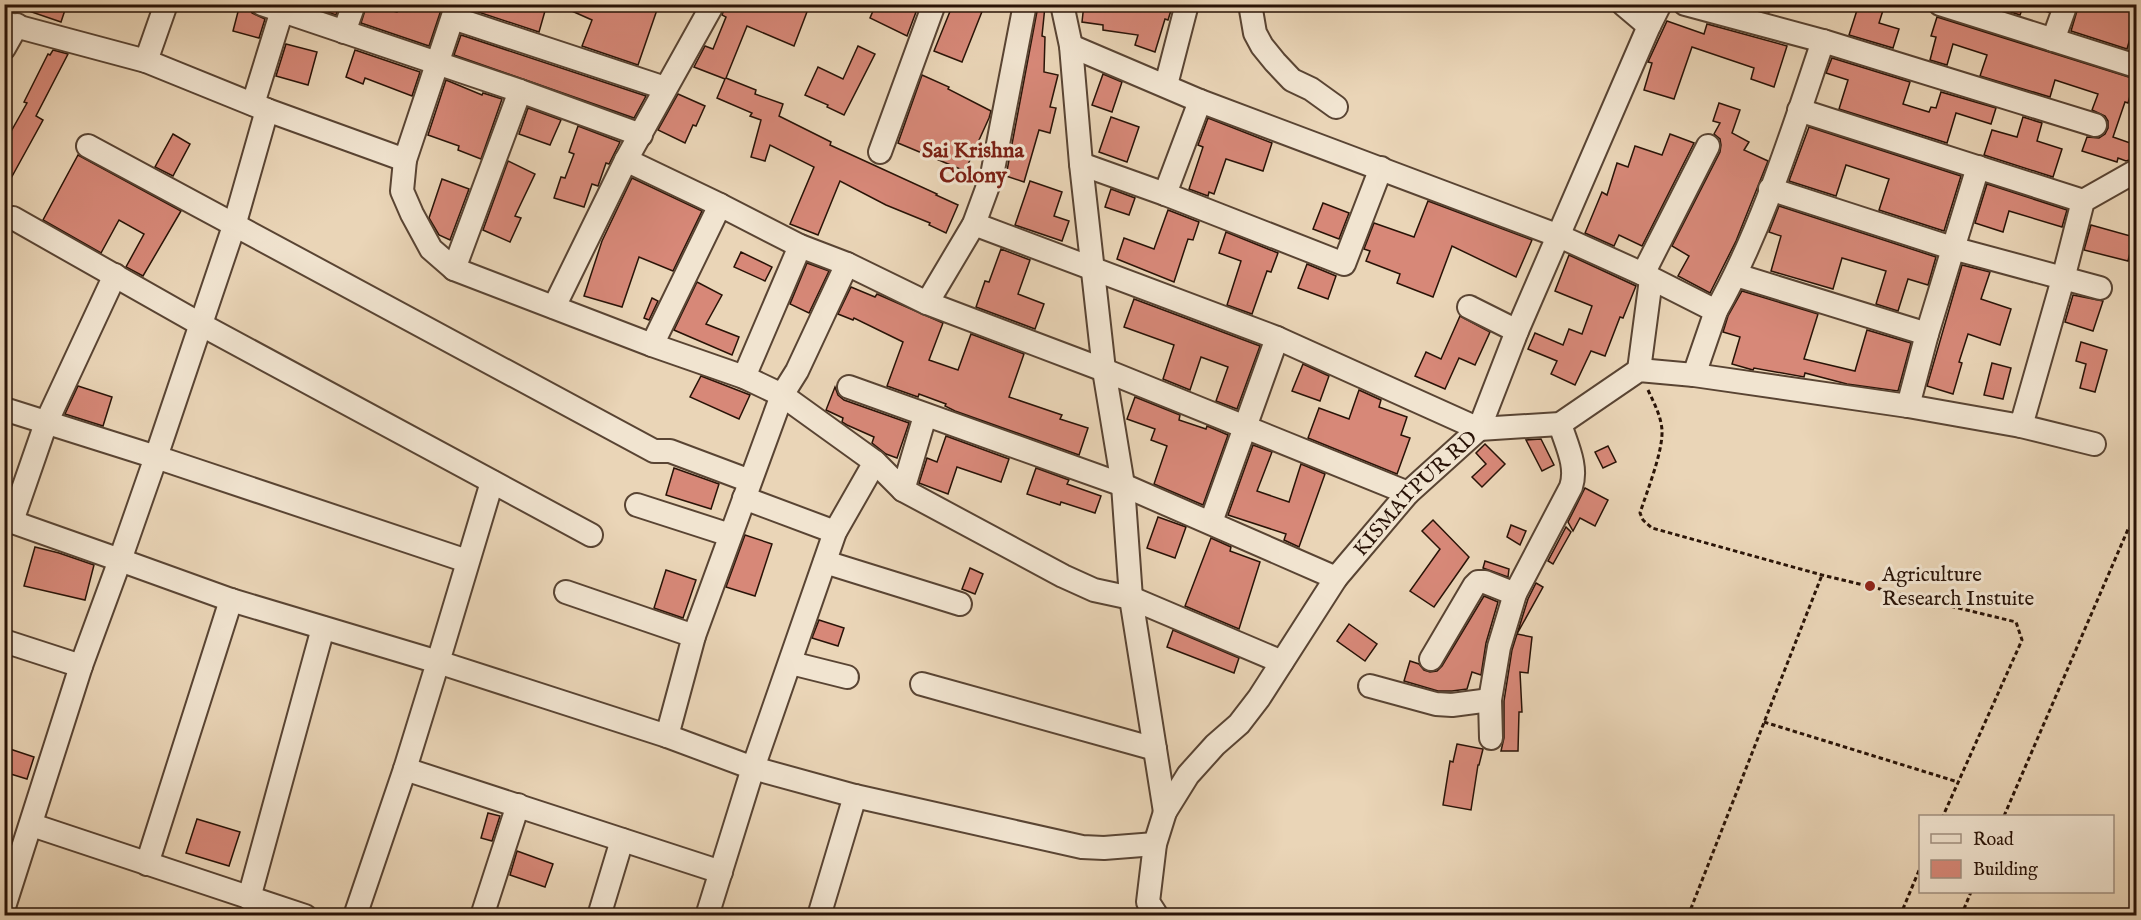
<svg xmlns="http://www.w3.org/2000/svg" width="2141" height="920" font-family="'IM FELL English',serif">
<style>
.building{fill:#d78878;stroke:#291307;stroke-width:1.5}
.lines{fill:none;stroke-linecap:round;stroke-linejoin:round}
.minor-casing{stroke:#594433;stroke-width:26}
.path{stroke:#291307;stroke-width:3;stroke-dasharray:4.5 3;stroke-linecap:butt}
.minor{stroke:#f1e4d0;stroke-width:22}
.poi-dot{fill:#8f2418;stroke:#f1e4d0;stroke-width:2}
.labels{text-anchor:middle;stroke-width:6;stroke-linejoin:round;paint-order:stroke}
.street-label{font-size:21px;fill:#291307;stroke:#f1e4d0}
.poi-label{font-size:21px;fill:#291307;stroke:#f1e4d0;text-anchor:start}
.neighbourhood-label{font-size:22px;font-weight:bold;fill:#7a1f14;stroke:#f1e4d0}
</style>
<rect width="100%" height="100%" fill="#ead5b7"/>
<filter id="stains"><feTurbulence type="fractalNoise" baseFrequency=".00333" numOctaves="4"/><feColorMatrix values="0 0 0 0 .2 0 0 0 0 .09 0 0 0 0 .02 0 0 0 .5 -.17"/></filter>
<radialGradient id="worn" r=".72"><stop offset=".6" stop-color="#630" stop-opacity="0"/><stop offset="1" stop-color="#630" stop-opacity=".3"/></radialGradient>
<g class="building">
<path d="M17,4H67L61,22L17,7Z"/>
<path d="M240,4L249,5L252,13L265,19L259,38L233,31Z"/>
<path d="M306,4H339L336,15Z"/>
<path d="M367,4L397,12L398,8L401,9L403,4H443L429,46L361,23Z"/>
<path d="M470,4H547L539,32L469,9Z"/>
<path d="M556,4H659L638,65L582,46L592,20Z"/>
<path d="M726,4H810L794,46L747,26L726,78L756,90L755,94L783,104L779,116L831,142L830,145L937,194L936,195L958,205L946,233L929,225L930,223L886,205L840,181L818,235L790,224L814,167L770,145L765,161L751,157L761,120L750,116L752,113L717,98L725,79L694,67L705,46L713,49L726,17L722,15Z"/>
<path d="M876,4H919L907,36L870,18Z"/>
<path d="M953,4H985L962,62L934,51Z"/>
<path d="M1084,4H1173L1168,20L1165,19L1155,52L1135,45L1138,35L1103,30V25L1082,22Z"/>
<path d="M1739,4H1771L1769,12Z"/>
<path d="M1859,4H1885L1879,23L1899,29L1893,48L1849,35Z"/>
<path d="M1986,4H2024L2020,15Z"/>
<path d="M2034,4H2051L2049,12L2033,8Z"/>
<path d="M2079,4H2136V18L2127,49L2071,31Z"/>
<path d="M1038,6H1045L1042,36L1045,37L1044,72L1058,75L1050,107L1056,108L1050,133L1039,130L1024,182L1006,176Z"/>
<path d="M1937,17L2135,79L2128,103L2125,102L2113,137L2136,145V158L2126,161L2118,158L2117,162L2082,151L2087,137L2099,138L2105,134L2108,128V121L2105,116L2092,110L2098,94L2055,80L2050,97L1980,76L1987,55L1953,44L1947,65L1930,60L1936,37L1931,36Z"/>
<path d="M1667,21L1704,34L1707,24L1787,46L1774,87L1751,79L1754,68L1692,47L1674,99L1644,90L1652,63L1648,62Z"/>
<path d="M461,35L646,96L634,118L454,55Z"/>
<path d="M286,44L317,52L308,85L276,76Z"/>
<path d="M858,46L875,54L844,115L827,107L828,105L805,95L818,67L843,79Z"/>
<path d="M53,50L68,54L36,116L43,120L4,191V144L27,103L24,102L48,54L50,55Z"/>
<path d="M355,50L420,72L412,96L365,78L363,84L346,77Z"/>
<path d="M1832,58L1910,82L1903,104L1929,112L1931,107L1936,108L1941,92L1996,108L1991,124L1956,113L1947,143L1839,109L1848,80L1826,73Z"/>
<path d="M1103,74L1122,82L1112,112L1092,105Z"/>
<path d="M922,75L949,87L948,89L991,111L989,118L965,171L898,143Z"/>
<path d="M446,80L482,95L483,93L502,99L481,159L458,150L459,146L428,135Z"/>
<path d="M678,94L705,106L696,126L693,125L685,143L658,130Z"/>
<path d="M1719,103L1740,110L1732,133L1749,142L1744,150L1768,161L1736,241L1710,293L1678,276L1689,256L1672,246L1720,152L1721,145L1720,139L1714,134L1720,123L1713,121Z"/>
<path d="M528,108L561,120L550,145L519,134Z"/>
<path d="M1111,117L1139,127L1127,162L1099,152Z"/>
<path d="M2023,117L2042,123L2037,141L2062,149L2053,177L1984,155L1992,130L2017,137Z"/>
<path d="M1208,118L1272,143L1263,171L1226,159L1214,194L1209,192L1208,196L1189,189L1203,147L1198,145Z"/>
<path d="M578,126L620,142L609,164L606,163L598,186L592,184L584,207L554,198L561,177L565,178L574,154L569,152Z"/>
<path d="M1809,127L1961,176L1944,231L1879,210L1889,179L1846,165L1836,196L1789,181Z"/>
<path d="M173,134L190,144L173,176L155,167Z"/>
<path d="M1670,134L1694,143L1642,246L1619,235L1614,246L1585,233L1602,192L1607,195L1617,163L1628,167L1635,146L1662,155Z"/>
<path d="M78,155L181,211L143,276L126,267L144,234L119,220L101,253L43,220Z"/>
<path d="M508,161L535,174L515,216L521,218L510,242L483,230Z"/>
<path d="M632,178L702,211L673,271L639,257L622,307L584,296L602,241Z"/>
<path d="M442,179L469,189L450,240L439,235L429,218Z"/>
<path d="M1030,181L1062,192L1054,216L1069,221L1062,241L1015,225Z"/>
<path d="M1987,184L2067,210L2062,227L2009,211L2003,232L1975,223Z"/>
<path d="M1111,189L1135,198L1129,215L1105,207Z"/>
<path d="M1428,201L1532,240L1516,277L1452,246L1433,297L1397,283L1400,274L1366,261L1370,251L1364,249L1374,223L1414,237Z"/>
<path d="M1323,203L1349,213L1339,239L1313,229Z"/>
<path d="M1779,206L1936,257L1928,285L1908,279L1898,311L1876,304L1886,271L1842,258L1833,289L1771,271L1781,236L1769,232Z"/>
<path d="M1168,210L1199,222L1193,240L1188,239L1174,282L1117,259L1124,238L1154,249Z"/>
<path d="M2091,225L2134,237L2128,261L2084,250Z"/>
<path d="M1226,232L1278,253L1271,272L1267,271L1252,314L1227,305L1241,261L1219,253Z"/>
<path d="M1001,249L1030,260L1018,294L1044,304L1035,329L976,307L985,281L989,282Z"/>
<path d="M741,252L772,267L765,281L734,267Z"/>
<path d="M1569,255L1636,286L1623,318L1620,317L1605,356L1591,351L1575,385L1551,374L1557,361L1528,349L1535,333L1563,345L1569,329L1582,334L1592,306L1555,291Z"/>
<path d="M807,263L829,271L809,313L790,304Z"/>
<path d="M1307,264L1336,276L1328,299L1298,288Z"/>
<path d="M1962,265L1990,272L1981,299L2011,309L2000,345L1968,334L1959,362L1962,363L1953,394L1927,386Z"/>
<path d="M697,282L722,295L706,324L739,337L732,355L674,330Z"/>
<path d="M851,287L875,297L877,294L943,323L929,360L958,370L971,334L1024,354L1009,397L1062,415L1060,419L1088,428L1079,455L955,411L945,406L946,404L919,394L918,397L887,386L903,342L854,318L853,320L838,314Z"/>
<path d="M1742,291L1818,314L1804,359L1855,371L1867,330L1911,343L1898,391L1847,384L1805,373L1804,377L1754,368L1753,370L1732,364L1740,337L1723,332L1728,316Z"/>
<path d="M2073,295L2103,301L2093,331L2065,322Z"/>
<path d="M652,298L658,301L649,320L644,318Z"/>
<path d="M1134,299L1260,346L1237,409L1216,401L1228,367L1201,357L1190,390L1163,379L1174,345L1124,327Z"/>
<path d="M1460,316L1490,332L1475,365L1459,358L1445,389L1415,376L1426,352L1441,359Z"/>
<path d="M2081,342L2107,350L2095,392L2080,388L2086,364L2076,361Z"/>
<path d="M1992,363L2011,368L2003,399L1984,395Z"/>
<path d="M1303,364L1329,376L1320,401L1292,391Z"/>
<path d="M701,376L750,395L739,419L690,397Z"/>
<path d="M78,386L112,397L103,426L65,414Z"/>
<path d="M835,387L838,395L844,400L909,423L897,458L886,454L872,443L874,437L847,425L842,422L843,418L826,410Z"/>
<path d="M1359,390L1381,400L1379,407L1407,417L1401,435L1410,438L1397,474L1308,438L1319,408L1349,419Z"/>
<path d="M1135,397L1180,415L1179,420L1206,429L1207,426L1228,435L1203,505L1154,484L1167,446L1151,440L1155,429L1127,419Z"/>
<path d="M946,436L1009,459L1001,482L957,467L948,494L919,483L927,458L937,462Z"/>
<path d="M1541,439L1554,465L1542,471L1526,440Z"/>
<path d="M1485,444L1505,464L1482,487L1472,477L1486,464L1476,453Z"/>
<path d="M1253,445L1272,452L1257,491L1289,502L1301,464L1325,474L1299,547L1284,540L1286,534L1228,515Z"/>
<path d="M1608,446L1616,462L1603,468L1595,452Z"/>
<path d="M674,468L719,484L711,509L666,495Z"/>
<path d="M1036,468L1069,480L1067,484L1101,496L1095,513L1061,502L1060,505L1027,494Z"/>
<path d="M1585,488L1608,500L1595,526L1580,518L1573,531L1568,522Z"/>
<path d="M1158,517L1186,527L1175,558L1147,548Z"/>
<path d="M1433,520L1469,557L1434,607L1410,591L1440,549L1422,531Z"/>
<path d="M1511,525L1526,531L1520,545L1507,537Z"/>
<path d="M1566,527L1571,532L1553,564L1548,561Z"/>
<path d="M745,535L772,544L755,596L726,587Z"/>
<path d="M1211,538L1231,547L1230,551L1260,562L1239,629L1185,606Z"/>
<path d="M35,547L59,553L94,565L85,600L24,586Z"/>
<path d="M1485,561L1509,569L1508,577L1483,568Z"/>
<path d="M970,568L983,574L975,594L962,589Z"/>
<path d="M666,570L696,580L683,618L654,608Z"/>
<path d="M1536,583L1543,587L1517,634L1532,637L1528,673L1520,672L1522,712H1519L1518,751H1501L1504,738V701L1512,650L1528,599Z"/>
<path d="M1484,596L1498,602L1486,643L1481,675L1472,672L1467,689L1452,691H1438L1404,681L1410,661L1419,664L1424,670L1430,672L1437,671L1442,666Z"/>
<path d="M819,620L844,628L838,646L812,638Z"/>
<path d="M1349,624L1377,644L1365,661L1337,641Z"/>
<path d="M1173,630L1239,658L1234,673L1167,647Z"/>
<path d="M1457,744L1483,749L1479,765H1478L1471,810L1443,805L1450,761L1453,762Z"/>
<path d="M4,747L34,757L27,779L4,772Z"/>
<path d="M488,813L500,816L492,841L481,838Z"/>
<path d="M197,819L240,832L229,866L186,853Z"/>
<path d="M517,851L553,864L545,887L510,875Z"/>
</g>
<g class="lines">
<defs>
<g id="minor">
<path d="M262,4L520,91L641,135"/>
<path d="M457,4L405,160L402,191L412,214L431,249L454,269L652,345L744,377L782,395L797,371L847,264"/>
<path d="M1062,4L1071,46L1081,164L1104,370L1123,485L1131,598L1165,812"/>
<path d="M1250,4L1255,33L1262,46L1275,62L1292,80L1311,89L1336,107"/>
<path d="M1623,4L1649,26"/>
<path d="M1685,4L1823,41L2095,125"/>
<path d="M1940,4L2136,66"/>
<path d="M453,18L665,88"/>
<path d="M4,23L146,61L267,110L405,160"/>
<path d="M344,32L354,4"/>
<path d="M2053,40L2066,4"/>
<path d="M1071,46L1200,101L1559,236L1643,274"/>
<path d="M4,48L17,25"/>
<path d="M146,61L166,4"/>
<path d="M1166,85L1187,4"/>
<path d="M253,104L284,4"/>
<path d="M267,110L234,226L156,457L467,561"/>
<path d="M1799,110L2083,201"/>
<path d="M88,146L654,451H670L750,481"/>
<path d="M1708,146L1643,274L1716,311C1763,227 1792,132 1823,41"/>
<path d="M880,152L934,4"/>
<path d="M626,160L720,205L800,246L847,264L927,303L1104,370L1408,493"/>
<path d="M1081,164L1165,194L1344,264L1381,168"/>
<path d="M1770,189L1952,248L2100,288"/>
<path d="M1165,194L1200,101"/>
<path d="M13,218L200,324L591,535"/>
<path d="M974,224L1277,338L1479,429L1560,424L1639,370L1694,375L1908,406L2021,426L2063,279L2083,201L2136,171"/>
<path d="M454,269L520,91"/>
<path d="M1736,275L1927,334L1978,167"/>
<path d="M927,303L974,224L992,175L1025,4"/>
<path d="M554,307L626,160L713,4"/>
<path d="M1469,307L1517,331"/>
<path d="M652,345L720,205"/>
<path d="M1639,370L1651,279"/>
<path d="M1694,375L1716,311"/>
<path d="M744,377L800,246"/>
<path d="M849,387L1123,485L1336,578"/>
<path d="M782,395L875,462L835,532L753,768L667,736L694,636Z"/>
<path d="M1908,406L1927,334"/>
<path d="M4,409L156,457L120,560L231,600L438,662L405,769L355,916"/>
<path d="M2021,426L2094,444"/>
<path d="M875,462L903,490L925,416"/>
<path d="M492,482L438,662L667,736"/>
<path d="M903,490L1063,576L1094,590L1131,598L1282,662"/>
<path d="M744,498L835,532"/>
<path d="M637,505L730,535"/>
<path d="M4,519L120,560L81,666L4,907"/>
<path d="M12,521L46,423L115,275"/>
<path d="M1211,522L1277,338"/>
<path d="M825,562L960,604"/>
<path d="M566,592L694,636"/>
<path d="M4,641L81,666"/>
<path d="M1431,659L1474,586L1478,582H1485L1515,594"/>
<path d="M791,663L847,677"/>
<path d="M922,684L1155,749"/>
<path d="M1370,686L1436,704L1452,705L1490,700"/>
<path d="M1491,738L1490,700L1499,647L1515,594L1571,487C1578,466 1566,444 1560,424"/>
<path d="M405,769L721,872"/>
<path d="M32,825L305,916"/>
<path d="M147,864L231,600"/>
<path d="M249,898L323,628"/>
<path d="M482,916L518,805"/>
<path d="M599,916L622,840"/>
<path d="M707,916L753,768L855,796L1082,847L1104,848L1155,844"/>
<path d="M819,916L855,796"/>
<path id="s1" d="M1157,916L1148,902L1155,844L1165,812L1188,775L1215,745L1239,724L1259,698L1336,578L1408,493L1479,429L1517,331L1649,26L1660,4"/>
</g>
</defs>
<use href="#minor" class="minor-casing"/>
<g class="path">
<path d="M1648,390C1654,403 1661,416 1662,430C1663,452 1647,491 1640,513L1643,520L1652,528L1822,575L2016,622L2022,640L1943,816"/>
<path d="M1764,722L1958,782"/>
<path d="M2004,816L2129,527L2136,531"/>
<path d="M1688,916L1822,575"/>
<path d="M1900,916L1920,868"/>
<path d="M1961,916L1971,892"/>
</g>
<use href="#minor" class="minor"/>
</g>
<circle class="poi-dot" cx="1870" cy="586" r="6"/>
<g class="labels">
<g class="street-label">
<text dy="7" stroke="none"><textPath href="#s1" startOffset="516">KISMATPUR RD</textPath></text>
</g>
<g class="poi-label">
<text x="1882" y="581">Agriculture<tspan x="1882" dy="24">Research Instuite</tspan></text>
</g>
<g class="neighbourhood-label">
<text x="973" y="157">Sai Krishna<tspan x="973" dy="25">Colony</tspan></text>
</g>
</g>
<rect width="2141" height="920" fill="none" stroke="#ead5b7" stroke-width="24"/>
<rect x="6" y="6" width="2129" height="908" fill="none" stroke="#291307" stroke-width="3"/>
<rect x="12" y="12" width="2117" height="896" fill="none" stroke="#291307" stroke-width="1.5"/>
<rect x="1919" y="815" width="195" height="78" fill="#f1e4d0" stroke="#a19080" stroke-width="1.5"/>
<rect x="1931" y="834" width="30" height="9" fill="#f1e4d0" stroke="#a19080" stroke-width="1.5"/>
<text x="1973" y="845" font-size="18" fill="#291307">Road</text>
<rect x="1931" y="860" width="30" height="18" fill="#d78878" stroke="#a19080" stroke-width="1.5"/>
<text x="1973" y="875" font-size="18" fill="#291307">Building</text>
<rect width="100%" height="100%" filter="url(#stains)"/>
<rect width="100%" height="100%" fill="url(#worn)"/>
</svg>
